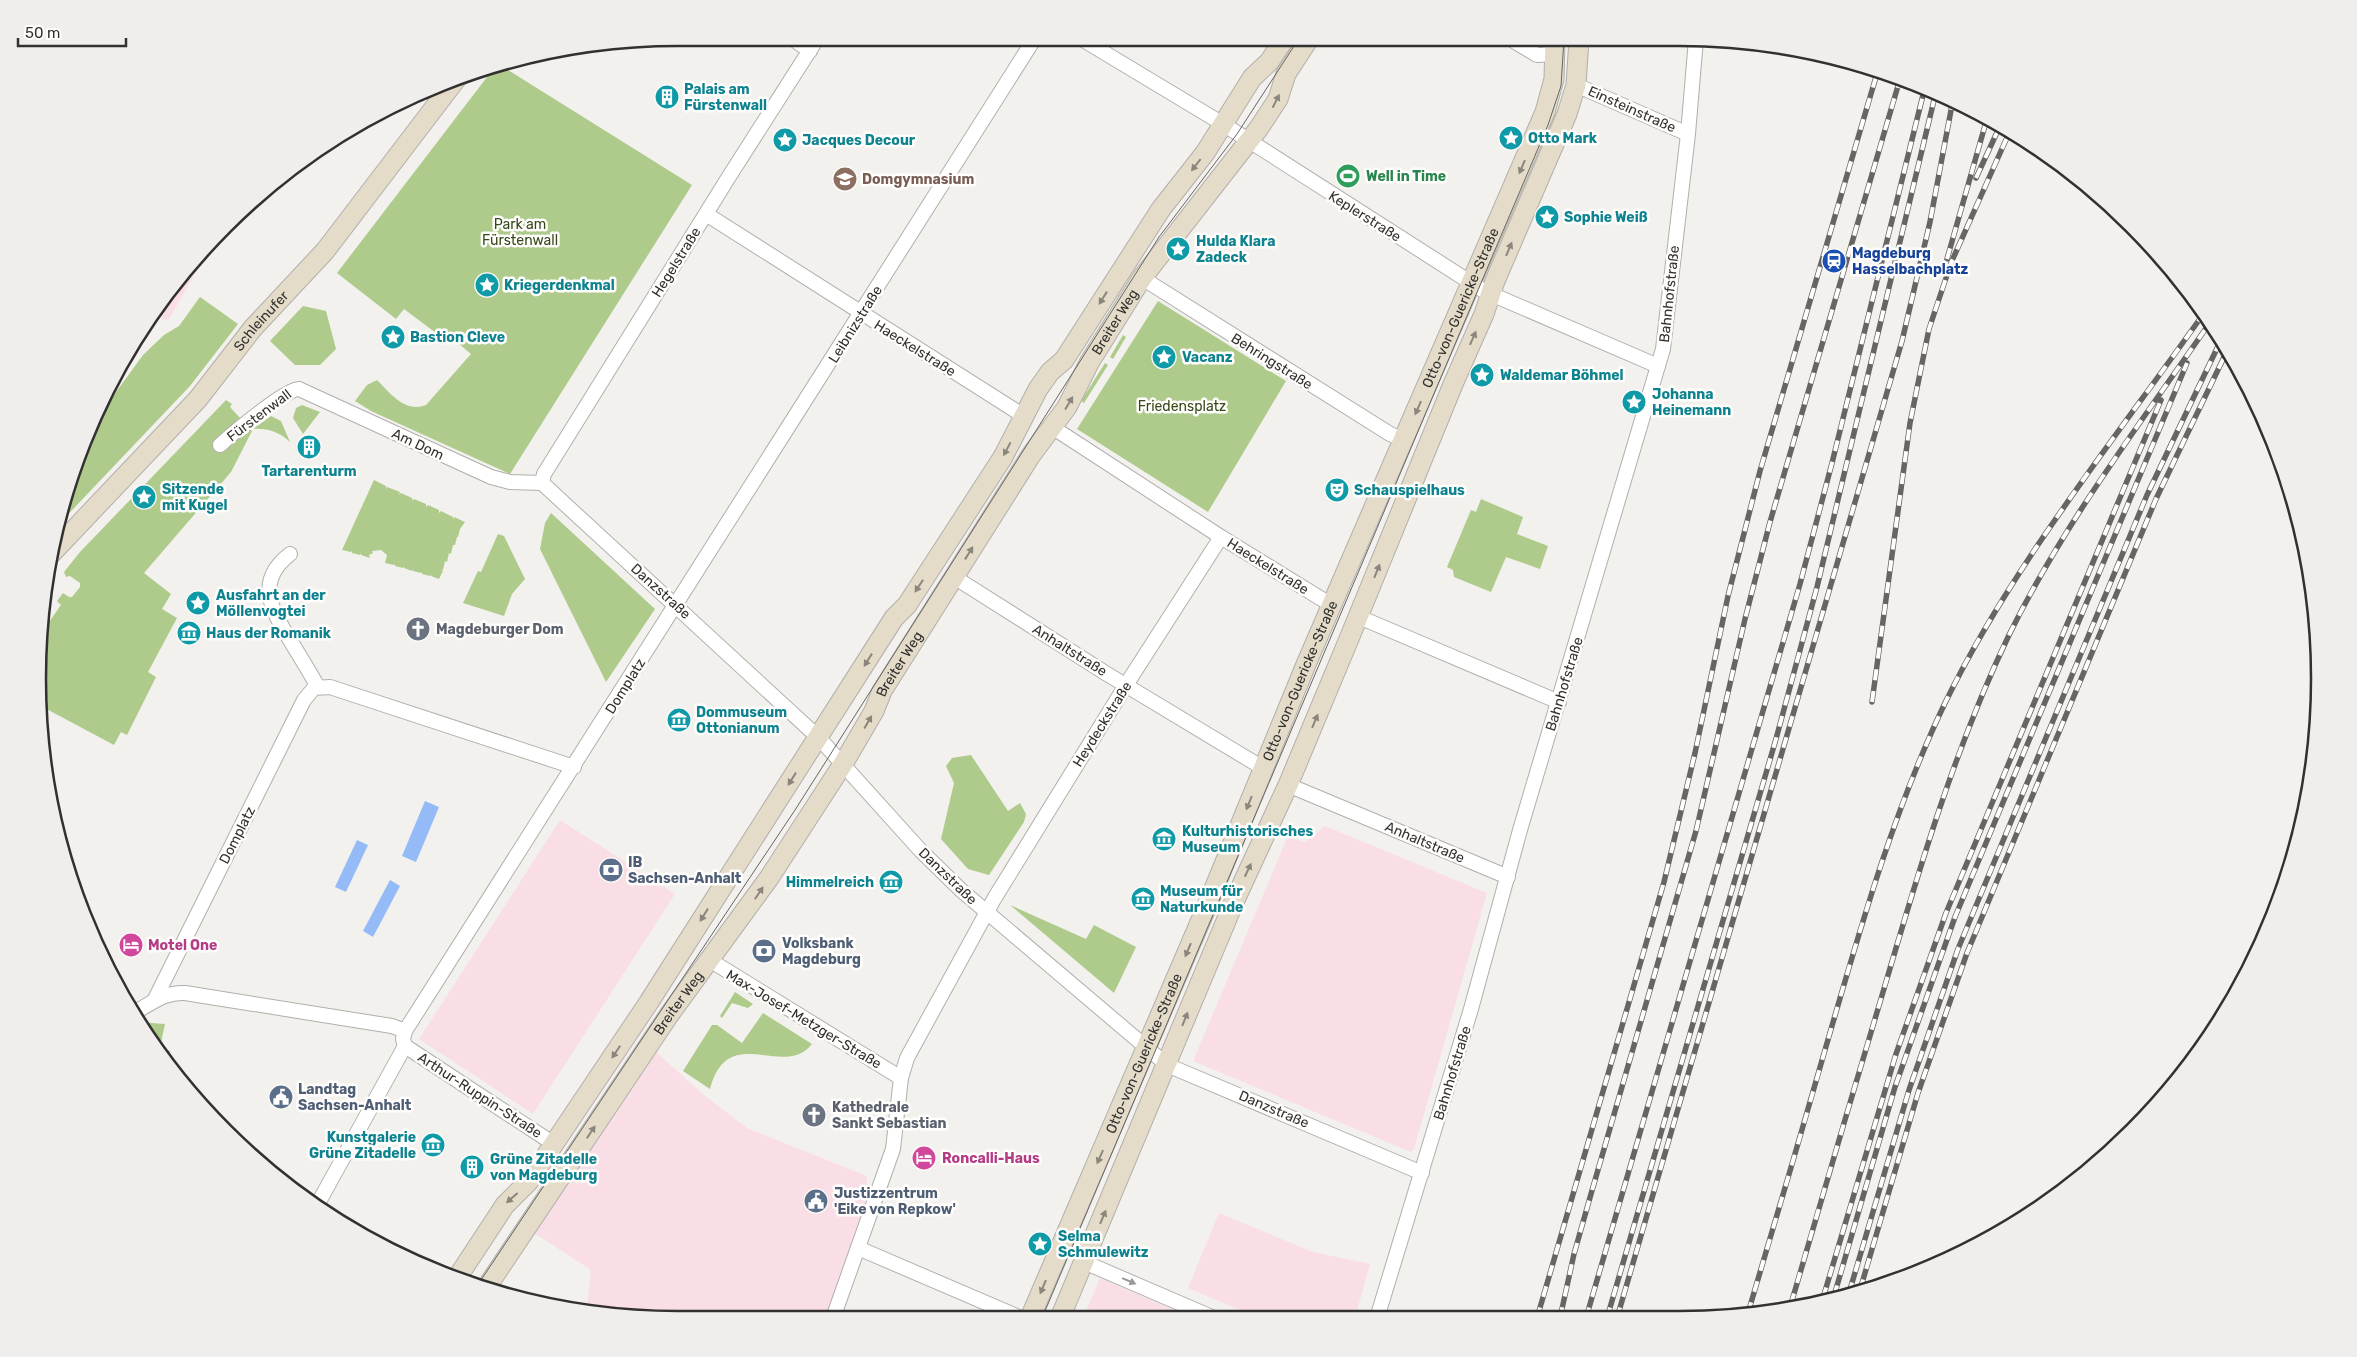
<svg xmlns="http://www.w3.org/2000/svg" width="2357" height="1357" font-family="Rubik,sans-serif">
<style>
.commercial{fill:#f9dfe5}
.green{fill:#aecb8c}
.water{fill:#94bbf8}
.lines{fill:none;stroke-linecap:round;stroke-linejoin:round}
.street-casing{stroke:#b1afac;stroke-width:16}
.secondary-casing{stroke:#b1afac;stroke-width:21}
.street{stroke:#fff;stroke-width:14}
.secondary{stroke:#e4dcc8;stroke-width:19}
.tram{stroke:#666563;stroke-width:1}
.rail-casing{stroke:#666563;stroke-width:5.5}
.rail{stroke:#fffefc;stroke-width:4;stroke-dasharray:11;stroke-linecap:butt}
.oneway{fill:#8b867c}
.oneway2{fill:#989898}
.labels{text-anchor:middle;stroke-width:5;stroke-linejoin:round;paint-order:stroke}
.culture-label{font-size:14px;font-weight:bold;fill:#0d838f;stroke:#fffefc;text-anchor:start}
.street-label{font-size:14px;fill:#323130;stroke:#fffefc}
.leisure-label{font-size:14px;font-weight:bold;fill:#27864d;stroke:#fffefc;text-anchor:start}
.education-label{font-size:14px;font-weight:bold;fill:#785e54;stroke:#fffefc;text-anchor:start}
.park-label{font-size:14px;fill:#354818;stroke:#fffefc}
.transit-label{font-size:14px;font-weight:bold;fill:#164399;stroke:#fffefc;text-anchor:start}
.worship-label{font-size:14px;font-weight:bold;fill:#5b616d;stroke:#fffefc;text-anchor:start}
.service-label{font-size:14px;font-weight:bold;fill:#4e5e75;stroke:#fffefc;text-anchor:start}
.hotel-label{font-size:14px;font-weight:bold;fill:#b23c85;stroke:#fffefc;text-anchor:start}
.rim{fill:none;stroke:#323130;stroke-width:2.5}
</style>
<rect width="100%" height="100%" fill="#f2f1ed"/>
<g class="commercial">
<path d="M196,260L201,263L169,319L163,320L155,311Z"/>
<path d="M560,820L675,894L533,1114L419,1039Z"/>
<path d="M1325,826L1487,893L1414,1149L1411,1152L1193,1061L1288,836L1305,842Z"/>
<path d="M655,1051L705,1096L747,1128L867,1176L865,1213L825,1318H636L587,1308L591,1270L534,1233Z"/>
<path d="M1219,1213L1313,1252L1370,1264L1355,1318H1259L1188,1288Z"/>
<path d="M1100,1278L1192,1318H1083Z"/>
</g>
<g class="green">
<path d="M500,65L692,185L510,474L371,411L355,401L367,385L377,380C391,394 405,413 426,405L471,354L440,328L436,333L404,309L396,319L337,273L484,81L496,66Z"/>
<path d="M200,297L238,324L190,386L57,526L59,512L92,425L143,355L164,335L179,326Z"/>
<path d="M1158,301L1286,381L1208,512L1077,429Z"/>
<path d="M303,306L326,311L336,349L320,365H295L270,341Z"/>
<path d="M1123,335L1126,337L1113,359L1110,357Z"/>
<path d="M1105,363L1108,365L1084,403L1081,401Z"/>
<path d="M226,400L232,404L230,407L252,431L231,472L144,573L171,594L162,609L177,618L148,672L156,677L127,735L121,732L114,745L39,705L42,632L61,605L57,601L63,593L69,597H72L80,587V583L70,576L66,577L64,572L80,552Z"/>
<path d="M302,405L320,412L303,434L293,418L296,408Z"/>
<path d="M271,416L281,421L290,442C279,432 268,428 253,429Z"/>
<path d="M374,480L386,486V489L387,487L400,492L399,495L401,493L412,498L413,501L414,499L426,504V507L428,505L439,510V513L441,511L453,517V520L454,517L465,522L460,529L458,537H457L455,545H453L451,554L449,553L447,562L445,561L443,570L441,569L443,571L439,579L431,576V574L430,576L422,574V572L421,573L413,571V569L412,571L404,568V566L403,568L395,566V564L394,565L385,563L387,555L381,550L372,551L373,553L369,555L370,558L361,555V553L360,555L352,553V551L351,552L342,550Z"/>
<path d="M1481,499L1523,517L1517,534L1548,546L1540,569L1506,557L1491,592L1454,577L1453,570L1447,567L1471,510L1476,512Z"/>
<path d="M551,513L655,609L606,682L540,549L545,523Z"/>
<path d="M498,534L504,536L525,579L512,594L504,616L463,603L478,571L481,572Z"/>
<path d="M971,755L1008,811L1020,803L1026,814L1024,822L989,875L968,869L941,839L954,783L946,766L952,758Z"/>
<path d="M1010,905L1086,939L1094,925L1136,947L1114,993Z"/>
<path d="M735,992L753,1004L748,1008L732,1003L722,1018L720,1016Z"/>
<path d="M763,1013L812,1044C784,1080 728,1021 710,1089L683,1071L712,1025H717L742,1043Z"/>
<path d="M139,1022L165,1024L160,1047L170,1051L167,1065Z"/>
</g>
<g class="water">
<path d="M425,801L439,807L416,862L402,856Z"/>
<path d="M357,840L368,845L346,892L335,887Z"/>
<path d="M390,880L400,886L373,937L363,931Z"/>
</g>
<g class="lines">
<defs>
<g id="street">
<path d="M1512,40L1537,55L1556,54"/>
<path d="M1085,41L1223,124L1484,291L1658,366"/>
<path d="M797,42L810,51"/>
<path d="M1576,85L1688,134"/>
<path d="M706,214L1024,416"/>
<path d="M1142,278L1390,434L1404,440"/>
<path d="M1052,427L1221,537L1333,606"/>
<path d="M220,445C232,434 287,388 299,389L491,477L510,482L542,483"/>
<path d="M542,483L819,738L921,851L962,891L1167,1065L1422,1173"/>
<path d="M542,483L544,474L730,175L815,42"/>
<path d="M290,554C255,581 271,609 290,640C299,655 309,671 318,687"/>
<path d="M954,577L1107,674L1263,768"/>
<path d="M1359,617L1559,702"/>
<path d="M1288,785L1508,877"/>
<path d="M708,959L901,1078"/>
<path d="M155,999L304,700L314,688L330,687L574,767"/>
<path d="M133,1013C152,1004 162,992 185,993L392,1026L405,1031"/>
<path d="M405,1046L403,1039L405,1031L1033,41"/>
<path d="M405,1046L554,1144"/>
<path d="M316,1207L405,1046"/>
<path d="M858,1248L1021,1318"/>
<path d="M1084,1262L1214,1318"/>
<path d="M833,1318L893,1149L901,1078L907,1058L994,899L1126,685L1221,537"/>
<path d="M1377,1318L1471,1009L1520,830L1663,349L1688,134L1696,39"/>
</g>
<g id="secondary">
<path id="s1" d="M51,554L198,399L253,328L325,251L457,78"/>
<path d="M457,1278L505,1205L529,1181L649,1002L894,618L907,605L1003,457L1038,389L1050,372L1064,360L1161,209L1205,153L1252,78L1269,62L1283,41"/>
<path id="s2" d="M486,1288L669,1015L769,878L843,764L874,711L882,691L1031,455L1067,407L1089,363L1142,278L1259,128L1278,99L1286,74L1308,40"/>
<path id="s3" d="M1030,1318L1207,906L1307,662L1545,112L1554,79L1555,40"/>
<path d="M1060,1318L1234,902L1288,785L1351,634L1454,382L1484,314L1495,281L1567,114L1576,85L1579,39"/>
</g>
</defs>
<use href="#street" class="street-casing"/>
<use href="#secondary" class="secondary-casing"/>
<use href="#street" class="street"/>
<use href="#secondary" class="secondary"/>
<g class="tram">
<path d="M477,1286L795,810L1159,237L1237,134L1298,40"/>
<path d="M1042,1318L1548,125L1561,86L1564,39"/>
</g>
<defs>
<g id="rail">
<path d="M1976,178L1999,128"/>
<path d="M1947,259L1986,122"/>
<path d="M1872,702L1910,423L1929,329L1951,263L2009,133"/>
<path d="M1860,1290L1918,1093L1967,953L2156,499L2227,351"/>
<path d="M1849,1293L1909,1090L1958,949L2147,495L2221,340"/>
<path d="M1834,1296L1895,1087L1955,917L2187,363"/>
<path d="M1823,1298L1896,1054L1946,913L2161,400"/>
<path d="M1791,1304C1822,1197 1854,1089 1886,982C1921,863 1955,748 2009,635C2064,523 2140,424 2211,321"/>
<path d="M1748,1313C1774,1225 1800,1138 1825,1050C1859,933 1892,814 1945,703C2012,565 2116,438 2204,313"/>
<path d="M1537,1318L1664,882L1695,753L1728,596L1760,471L1878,70"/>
<path d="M1560,1318L1574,1254L1591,1194L1696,831L1745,619L1770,522L1900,79"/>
<path d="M1586,1318L1800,584L1832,463L1924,91"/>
<path d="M1607,1318L1776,739L1817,587L1935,96"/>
<path d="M1617,1318L1902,341L1930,222L1952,105"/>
</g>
</defs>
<use href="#rail" class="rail-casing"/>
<use href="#rail" class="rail"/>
</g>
<defs><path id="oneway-solid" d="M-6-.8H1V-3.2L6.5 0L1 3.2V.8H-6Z" transform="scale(1.25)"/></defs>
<g class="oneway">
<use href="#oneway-solid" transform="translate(1276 101) rotate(-63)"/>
<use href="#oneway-solid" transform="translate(1196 165) rotate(128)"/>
<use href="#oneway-solid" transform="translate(1522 167) rotate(113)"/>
<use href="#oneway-solid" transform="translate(1509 249) rotate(-67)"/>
<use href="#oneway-solid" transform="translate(1103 298) rotate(122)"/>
<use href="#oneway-solid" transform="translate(1473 338) rotate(-66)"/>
<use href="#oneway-solid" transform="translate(1069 403) rotate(-59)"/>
<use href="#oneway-solid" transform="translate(1418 408) rotate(114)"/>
<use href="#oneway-solid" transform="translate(1007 449) rotate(118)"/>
<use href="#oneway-solid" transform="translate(969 553) rotate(-58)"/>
<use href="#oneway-solid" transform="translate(1377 571) rotate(-68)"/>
<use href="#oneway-solid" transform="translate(919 586) rotate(123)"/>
<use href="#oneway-solid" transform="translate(868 660) rotate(122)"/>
<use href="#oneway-solid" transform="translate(1315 721) rotate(-67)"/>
<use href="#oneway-solid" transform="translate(868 722) rotate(-60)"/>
<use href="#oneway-solid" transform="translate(792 779) rotate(122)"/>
<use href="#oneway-solid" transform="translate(1249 803) rotate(112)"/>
<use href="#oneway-solid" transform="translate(1248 870) rotate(-65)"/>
<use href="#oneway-solid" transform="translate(759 893) rotate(-56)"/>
<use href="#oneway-solid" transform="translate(704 915) rotate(122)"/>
<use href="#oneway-solid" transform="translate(1188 950) rotate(113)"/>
<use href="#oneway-solid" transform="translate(1185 1019) rotate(-68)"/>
<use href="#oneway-solid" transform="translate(616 1052) rotate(124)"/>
<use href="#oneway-solid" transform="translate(591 1132) rotate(-56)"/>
<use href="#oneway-solid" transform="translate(1100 1157) rotate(114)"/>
<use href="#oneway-solid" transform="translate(512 1198) rotate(139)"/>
<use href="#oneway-solid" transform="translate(1103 1217) rotate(-67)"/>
<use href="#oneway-solid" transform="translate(1043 1287) rotate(113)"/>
</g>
<use class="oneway2" href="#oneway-solid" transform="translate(1129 1281) rotate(23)"/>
<defs>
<symbol id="building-disc" viewBox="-11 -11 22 22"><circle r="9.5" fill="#0f9aa8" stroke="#fffefc"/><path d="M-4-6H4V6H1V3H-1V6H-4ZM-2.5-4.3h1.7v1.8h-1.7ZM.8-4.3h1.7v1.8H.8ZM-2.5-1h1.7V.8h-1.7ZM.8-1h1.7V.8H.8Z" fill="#fff"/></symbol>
<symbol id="sight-disc" viewBox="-11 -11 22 22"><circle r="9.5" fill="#0f9aa8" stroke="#fffefc"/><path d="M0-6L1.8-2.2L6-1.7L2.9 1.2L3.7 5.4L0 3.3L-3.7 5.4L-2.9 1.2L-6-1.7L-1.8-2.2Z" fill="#fff"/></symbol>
<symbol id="stadium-disc" viewBox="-11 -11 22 22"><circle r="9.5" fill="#2e9e5b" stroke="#fffefc"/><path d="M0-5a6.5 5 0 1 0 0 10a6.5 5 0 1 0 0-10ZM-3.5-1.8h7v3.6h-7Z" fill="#fff"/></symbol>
<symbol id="school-disc" viewBox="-11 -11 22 22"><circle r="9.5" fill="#8d6e63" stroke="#fffefc"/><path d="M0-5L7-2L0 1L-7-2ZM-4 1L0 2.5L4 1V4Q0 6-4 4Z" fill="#fff"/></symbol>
<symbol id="station-disc" viewBox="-11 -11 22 22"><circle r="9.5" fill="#1a4fb4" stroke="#fffefc"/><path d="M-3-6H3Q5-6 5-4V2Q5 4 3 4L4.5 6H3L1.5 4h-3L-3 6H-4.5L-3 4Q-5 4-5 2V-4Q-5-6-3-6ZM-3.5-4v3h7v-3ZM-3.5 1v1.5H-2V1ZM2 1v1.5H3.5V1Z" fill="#fff"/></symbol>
<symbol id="theatre-disc" viewBox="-11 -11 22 22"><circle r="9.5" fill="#0f9aa8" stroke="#fffefc"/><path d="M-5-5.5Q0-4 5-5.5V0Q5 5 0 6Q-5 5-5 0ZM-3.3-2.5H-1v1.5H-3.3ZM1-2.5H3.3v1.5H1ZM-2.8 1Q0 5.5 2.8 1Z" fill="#fff"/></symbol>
<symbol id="church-disc" viewBox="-11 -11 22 22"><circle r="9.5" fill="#6b7280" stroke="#fffefc"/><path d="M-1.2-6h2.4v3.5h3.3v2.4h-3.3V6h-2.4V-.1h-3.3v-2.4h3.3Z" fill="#fff"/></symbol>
<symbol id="museum-disc" viewBox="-11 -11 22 22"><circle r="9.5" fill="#0f9aa8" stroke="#fffefc"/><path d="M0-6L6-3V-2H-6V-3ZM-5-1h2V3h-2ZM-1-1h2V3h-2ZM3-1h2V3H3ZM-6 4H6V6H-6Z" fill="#fff"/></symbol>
<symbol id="bank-disc" viewBox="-11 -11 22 22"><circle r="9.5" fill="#5c6f8a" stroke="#fffefc"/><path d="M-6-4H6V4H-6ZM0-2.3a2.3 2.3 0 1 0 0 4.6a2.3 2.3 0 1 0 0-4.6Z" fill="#fff"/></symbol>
<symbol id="hotel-disc" viewBox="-11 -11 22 22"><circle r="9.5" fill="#d1479c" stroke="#fffefc"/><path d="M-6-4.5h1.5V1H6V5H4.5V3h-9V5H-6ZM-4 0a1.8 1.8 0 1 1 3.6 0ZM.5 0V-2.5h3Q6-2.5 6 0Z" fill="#fff"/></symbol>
<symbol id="civic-disc" viewBox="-11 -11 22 22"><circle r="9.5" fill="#5c6f8a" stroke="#fffefc"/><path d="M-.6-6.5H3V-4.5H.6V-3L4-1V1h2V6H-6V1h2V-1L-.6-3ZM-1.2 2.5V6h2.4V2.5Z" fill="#fff"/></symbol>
</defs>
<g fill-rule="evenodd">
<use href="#building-disc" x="653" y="83" width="28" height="28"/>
<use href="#sight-disc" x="1497" y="124" width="28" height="28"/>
<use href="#sight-disc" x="771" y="126" width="28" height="28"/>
<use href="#stadium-disc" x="1334" y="162" width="28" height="28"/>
<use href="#school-disc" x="831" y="165" width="28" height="28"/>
<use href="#sight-disc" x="1533" y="203" width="28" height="28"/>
<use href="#sight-disc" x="1164" y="235" width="28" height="28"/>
<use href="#station-disc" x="1820" y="247" width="28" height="28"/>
<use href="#sight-disc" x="473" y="271" width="28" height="28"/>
<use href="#sight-disc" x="379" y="323" width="28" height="28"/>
<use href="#sight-disc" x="1150" y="343" width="28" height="28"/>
<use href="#sight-disc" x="1468" y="361" width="28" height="28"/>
<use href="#sight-disc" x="1620" y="388" width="28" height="28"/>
<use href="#building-disc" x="295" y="433" width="28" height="28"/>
<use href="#theatre-disc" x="1323" y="476" width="28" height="28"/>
<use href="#sight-disc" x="130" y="483" width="28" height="28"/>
<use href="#sight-disc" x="184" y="589" width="28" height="28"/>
<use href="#church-disc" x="404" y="615" width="28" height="28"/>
<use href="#museum-disc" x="175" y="619" width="28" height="28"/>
<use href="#museum-disc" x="665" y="706" width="28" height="28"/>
<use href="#museum-disc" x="1150" y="825" width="28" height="28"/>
<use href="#bank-disc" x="597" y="856" width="28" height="28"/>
<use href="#museum-disc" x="877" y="868" width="28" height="28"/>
<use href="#museum-disc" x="1129" y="885" width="28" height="28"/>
<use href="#hotel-disc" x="117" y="931" width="28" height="28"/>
<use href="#bank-disc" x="750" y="937" width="28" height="28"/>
<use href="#civic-disc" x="267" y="1083" width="28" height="28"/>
<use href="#church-disc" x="800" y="1101" width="28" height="28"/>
<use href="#museum-disc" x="419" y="1131" width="28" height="28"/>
<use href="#hotel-disc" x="910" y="1144" width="28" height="28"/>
<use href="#building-disc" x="458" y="1153" width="28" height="28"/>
<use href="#civic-disc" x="802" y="1187" width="28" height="28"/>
<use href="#sight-disc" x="1026" y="1230" width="28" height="28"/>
</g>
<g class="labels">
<g class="culture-label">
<text x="684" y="94">Palais am<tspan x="684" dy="16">Fürstenwall</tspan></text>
<text x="1528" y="143">Otto Mark</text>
<text x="802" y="145">Jacques Decour</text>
<text x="1564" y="222">Sophie Weiß</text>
<text x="1196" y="246">Hulda Klara<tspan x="1196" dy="16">Zadeck</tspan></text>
<text x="504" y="290">Kriegerdenkmal</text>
<text x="410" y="342">Bastion Cleve</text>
<text x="1182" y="362">Vacanz</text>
<text x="1500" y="380">Waldemar Böhmel</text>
<text x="1652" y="399">Johanna<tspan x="1652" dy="16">Heinemann</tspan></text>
<text x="309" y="476" text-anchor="middle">Tartarenturm</text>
<text x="162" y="494">Sitzende<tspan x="162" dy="16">mit Kugel</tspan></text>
<text x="1354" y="495">Schauspielhaus</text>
<text x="216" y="600">Ausfahrt an der<tspan x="216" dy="16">Möllenvogtei</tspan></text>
<text x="206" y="638">Haus der Romanik</text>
<text x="696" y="717">Dommuseum<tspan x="696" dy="16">Ottonianum</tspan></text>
<text x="1182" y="836">Kulturhistorisches<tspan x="1182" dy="16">Museum</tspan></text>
<text x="874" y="887" text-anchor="end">Himmelreich</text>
<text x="1160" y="896">Museum für<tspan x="1160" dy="16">Naturkunde</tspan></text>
<text x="416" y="1142" text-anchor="end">Kunstgalerie<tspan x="416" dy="16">Grüne Zitadelle</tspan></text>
<text x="490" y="1164">Grüne Zitadelle<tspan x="490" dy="16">von Magdeburg</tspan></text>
<text x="1058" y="1241">Selma<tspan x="1058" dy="16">Schmulewitz</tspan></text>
</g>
<g class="street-label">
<text transform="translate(1632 109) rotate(24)" y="5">Einsteinstraße</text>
<text transform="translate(1365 216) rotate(32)" y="5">Keplerstraße</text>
<text transform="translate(676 262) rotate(-58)" y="5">Hegelstraße</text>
<text transform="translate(1669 294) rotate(-84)" y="5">Bahnhofstraße</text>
<text dy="5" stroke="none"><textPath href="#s3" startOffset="1098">Otto-von-Guericke-Straße</textPath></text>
<text dy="5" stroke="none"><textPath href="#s1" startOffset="314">Schleinufer</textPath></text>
<text dy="5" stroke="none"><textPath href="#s2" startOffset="1154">Breiter Weg</textPath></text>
<text transform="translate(855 324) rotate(-58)" y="5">Leibnizstraße</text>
<text transform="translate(915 348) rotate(32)" y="5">Haeckelstraße</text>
<text transform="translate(1272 361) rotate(32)" y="5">Behringstraße</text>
<text transform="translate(259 415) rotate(-37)" y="5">Fürstenwall</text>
<text transform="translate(418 444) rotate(25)" y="5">Am Dom</text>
<text transform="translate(1268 566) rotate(32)" y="5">Haeckelstraße</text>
<text transform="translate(661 591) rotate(42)" y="5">Danzstraße</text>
<text transform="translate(1070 650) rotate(32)" y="5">Anhaltstraße</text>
<text dy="5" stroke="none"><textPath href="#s2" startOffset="749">Breiter Weg</textPath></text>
<text dy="5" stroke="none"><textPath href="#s3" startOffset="692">Otto-von-Guericke-Straße</textPath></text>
<text transform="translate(1564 684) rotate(-73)" y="5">Bahnhofstraße</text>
<text transform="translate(625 686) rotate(-58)" y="5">Domplatz</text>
<text transform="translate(1102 724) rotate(-58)" y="5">Heydeckstraße</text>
<text transform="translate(237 835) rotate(-63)" y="5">Domplatz</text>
<text transform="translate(1425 842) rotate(23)" y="5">Anhaltstraße</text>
<text transform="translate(948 876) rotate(44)" y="5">Danzstraße</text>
<text dy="5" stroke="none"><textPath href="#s2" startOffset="344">Breiter Weg</textPath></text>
<text transform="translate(804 1019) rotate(31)" y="5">Max-Josef-Metzger-Straße</text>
<text dy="5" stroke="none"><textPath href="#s3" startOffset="288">Otto-von-Guericke-Straße</textPath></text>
<text transform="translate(1452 1073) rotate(-73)" y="5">Bahnhofstraße</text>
<text transform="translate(480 1095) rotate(33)" y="5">Arthur-Ruppin-Straße</text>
<text transform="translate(1274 1109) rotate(23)" y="5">Danzstraße</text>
</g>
<g class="leisure-label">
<text x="1366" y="181">Well in Time</text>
</g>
<g class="education-label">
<text x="862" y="184">Domgymnasium</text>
</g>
<g class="park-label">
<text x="520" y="229">Park am<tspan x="520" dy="16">Fürstenwall</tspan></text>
<text x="1182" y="411">Friedensplatz</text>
</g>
<g class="transit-label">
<text x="1852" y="258">Magdeburg<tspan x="1852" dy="16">Hasselbachplatz</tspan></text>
</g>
<g class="worship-label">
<text x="436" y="634">Magdeburger Dom</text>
<text x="832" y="1112">Kathedrale<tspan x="832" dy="16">Sankt Sebastian</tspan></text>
</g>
<g class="service-label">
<text x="628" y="867">IB<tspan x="628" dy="16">Sachsen-Anhalt</tspan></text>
<text x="782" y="948">Volksbank<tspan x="782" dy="16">Magdeburg</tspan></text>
<text x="298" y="1094">Landtag<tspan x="298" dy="16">Sachsen-Anhalt</tspan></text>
<text x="834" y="1198">Justizzentrum<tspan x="834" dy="16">'Eike von Repkow'</tspan></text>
</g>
<g class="hotel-label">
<text x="148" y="950">Motel One</text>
<text x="942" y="1163">Roncalli-Haus</text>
</g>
</g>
<path d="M0 0H2357V1357H0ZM678 46H1679A632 632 0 0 1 2311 678V679A632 632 0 0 1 1679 1311H678A632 632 0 0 1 46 679V678A632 632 0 0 1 678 46Z" fill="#efeeec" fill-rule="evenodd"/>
<path class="rim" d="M678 46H1679A632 632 0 0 1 2311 678V679A632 632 0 0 1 1679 1311H678A632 632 0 0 1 46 679V678A632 632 0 0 1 678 46Z"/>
<path d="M18 38v8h108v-8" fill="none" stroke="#323130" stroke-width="2.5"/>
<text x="25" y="38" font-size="15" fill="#323130" stroke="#fffefc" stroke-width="4" paint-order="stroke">50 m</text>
</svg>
